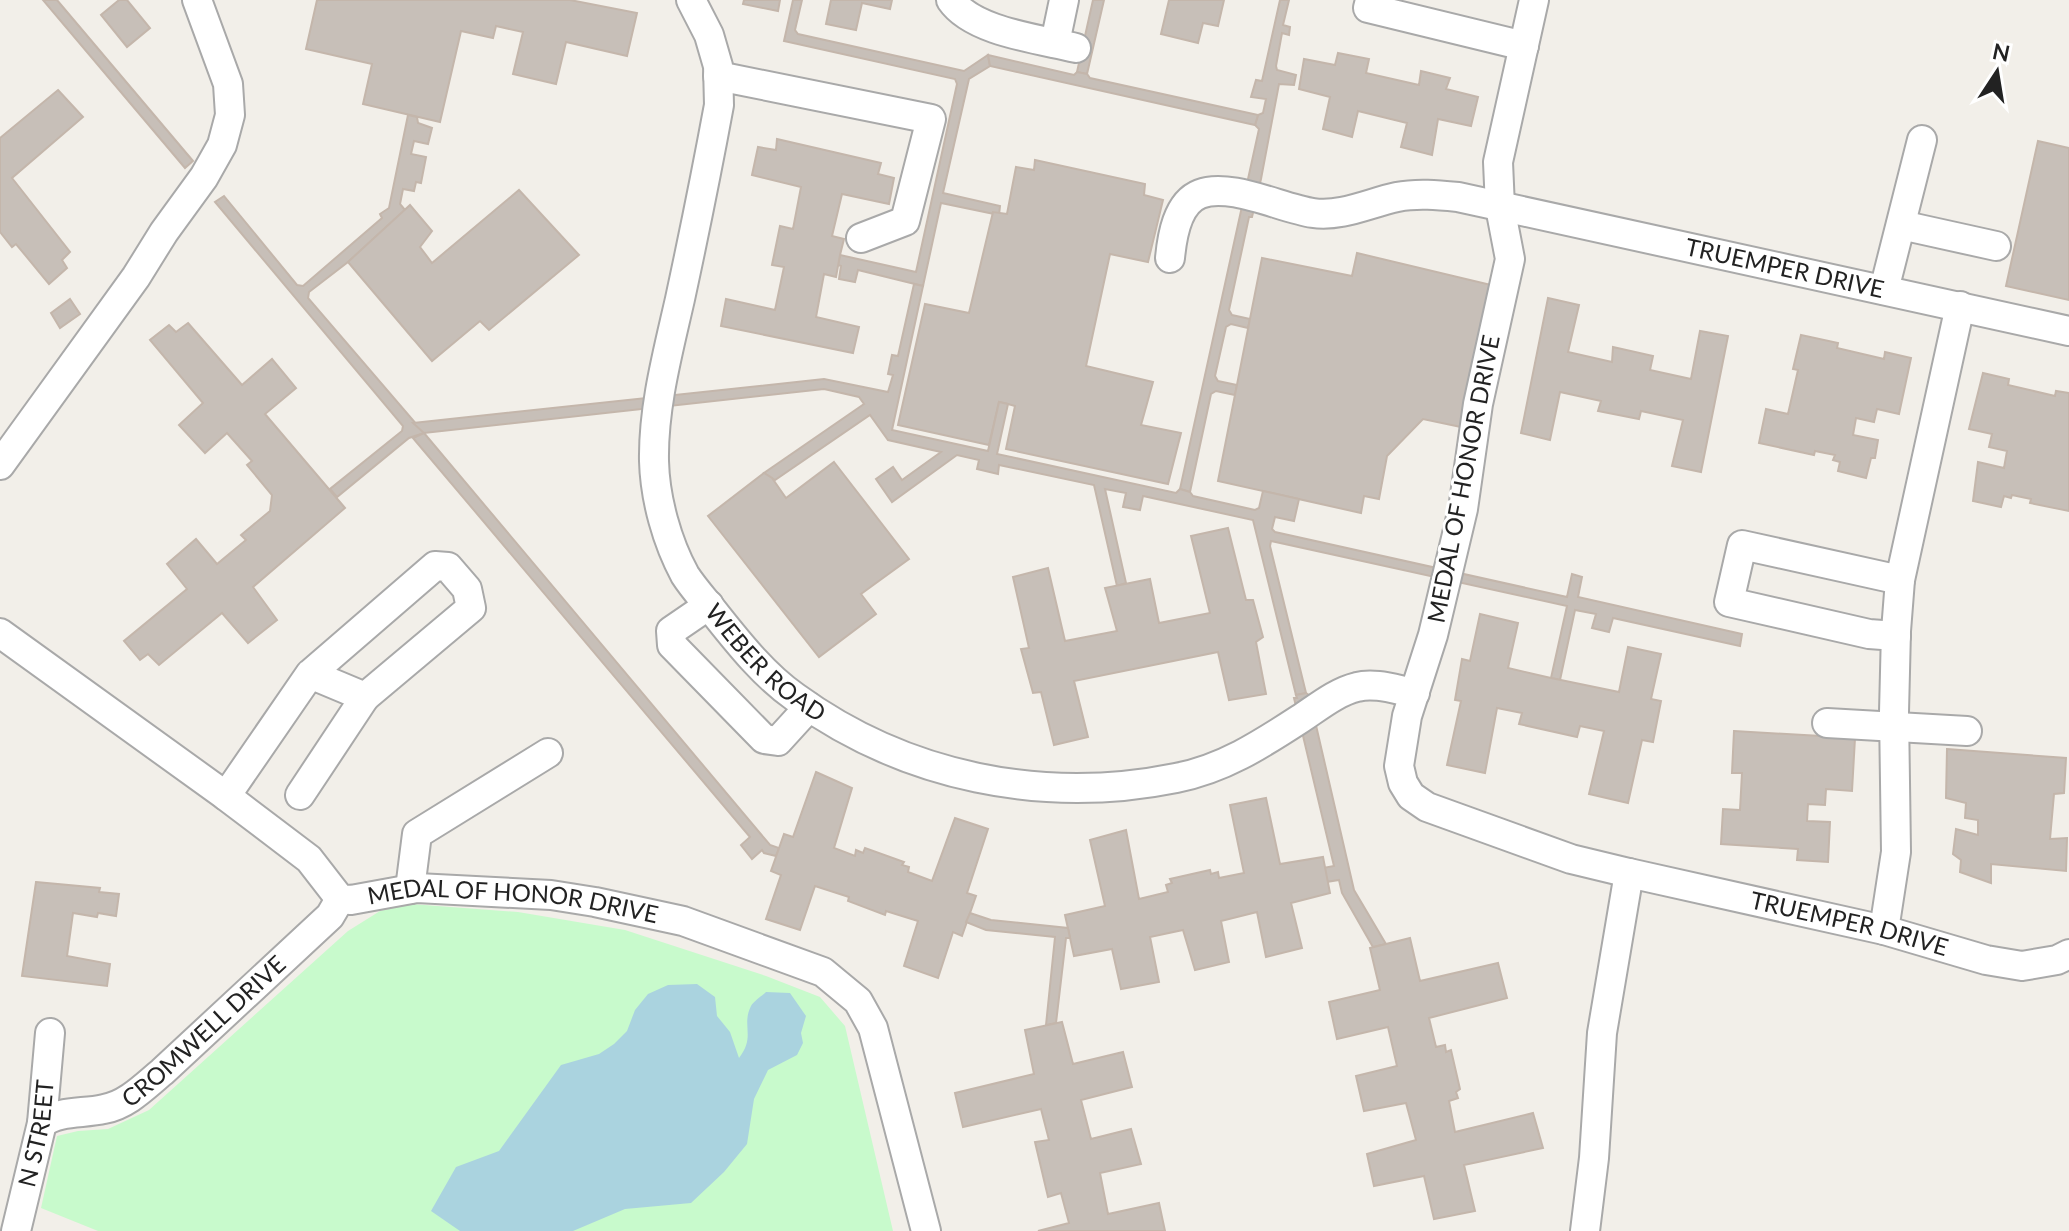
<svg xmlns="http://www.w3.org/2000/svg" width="2069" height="1231" font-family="Lato,sans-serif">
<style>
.park{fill:#c8facc}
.water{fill:#aad3df}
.building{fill:#c7bfb8;stroke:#c4b6ab;stroke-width:2}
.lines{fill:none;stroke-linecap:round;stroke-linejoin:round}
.minor-casing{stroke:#a9a9a9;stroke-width:32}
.minor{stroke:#fff;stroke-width:28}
.labels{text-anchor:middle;stroke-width:6;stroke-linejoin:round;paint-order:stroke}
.street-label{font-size:24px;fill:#222;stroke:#fff}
</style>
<rect width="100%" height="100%" fill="#f2efe9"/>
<path class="park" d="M411,904L518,912L625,930L766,976L820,997L845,1026L893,1231H98L41,1208L57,1136L78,1131L108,1129L149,1110L348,931L380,911Z"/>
<path class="water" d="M697,984L715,997L717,1016L730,1032L739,1058C756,1036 741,1026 751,1006C754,1001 762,996 766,992L790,993L806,1016L801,1033L803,1043L797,1055L768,1070L754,1099L747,1144L724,1172L691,1203L625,1209L573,1231H460L431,1211L456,1167L499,1151L561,1065L599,1054L614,1044L627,1031L635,1010L648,994L668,985Z"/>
<g class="building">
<path d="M43,0H57L193,161L185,168Z"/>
<path d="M119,0H127L150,28L127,47L101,15Z"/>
<path d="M317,0H570L637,13L627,56L566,42L556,84L513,74L523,32L496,26L493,38L461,31L440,122L363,104L372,64L306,49Z"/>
<path d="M744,0H780L778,11L743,4Z"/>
<path d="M793,0H802L795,30L798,34L964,71L988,55L990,66L969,79L943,193L1000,206L999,215L941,203L923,286L858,270L855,282L839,279L841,266L838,265L840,255L916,272L957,84L955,79L784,41Z"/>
<path d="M831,0H892L890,9L862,3L856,30L826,24Z"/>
<path d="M1093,0H1104L1087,74L1077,72Z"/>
<path d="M1169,0H1224L1218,26L1203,23L1198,43L1161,34Z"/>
<path d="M1280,0H1289L1283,25L1290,27L1289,35L1282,33L1276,66L1277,70L1296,75L1294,85L1279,84L1261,179L1252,217H1249L1229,310L1232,315L1250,319L1248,328L1231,324L1226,327L1215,376L1218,381L1237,385L1235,395L1216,391L1211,394L1190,492L1180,489L1259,129L1255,125L1258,115L1263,113L1266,99L1251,97L1256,80L1262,81Z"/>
<path d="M1338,53L1369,59L1366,73L1419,85L1421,71L1450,78L1446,89L1478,97L1471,126L1438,119L1432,155L1401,147L1407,123L1358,111L1352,137L1323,129L1330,97L1299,89L1304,59L1335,65Z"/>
<path d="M988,55L1074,75L1077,72L1087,74L1090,78L1258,115L1255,125L990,66Z"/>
<path d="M58,90L83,117L12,178L70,252L62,260L67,268L49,284L16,244L12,247L0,232V138Z"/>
<path d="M408,115L417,117L418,123L432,128L428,144L414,141L411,154L426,157L421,183L416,182L414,191L403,189L400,204L405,210L348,262L309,292L308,298L424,433L409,438L337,497L330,489L402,431L403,426L215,202L224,196L297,285L303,286L382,218L380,214L389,208Z"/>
<path d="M777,139L881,163L878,174L894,178L889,204L842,194L832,236L844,239L840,255L836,277L824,274L816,317L859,327L853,353L721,326L726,299L775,310L784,267L772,265L780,226L793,229L801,187L752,175L758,147L776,150Z"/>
<path d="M2038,141L2069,148V300L2006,286Z"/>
<path d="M1035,160L1145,184L1144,195L1163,200L1148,262L1110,254L1086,366L1153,382L1141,425L1181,433L1168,484L1006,449L1015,406L1008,404L999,402L989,445L898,425L925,304L969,313L993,212L1007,214L1016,167L1034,170Z"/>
<path d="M519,190L579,255L489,330L480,321L432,361L348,262L410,205L432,231L420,247L432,263Z"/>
<path d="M1357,253L1491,285L1461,427L1423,419L1387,456L1379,499L1364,496L1361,513L1218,481L1262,258L1352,276Z"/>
<path d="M914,284L923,286L892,430L988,451L999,402L1008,404L997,454L1176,493L1180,489L1190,492L1193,496L1255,510L1259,508L1263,491L1299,499L1294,521L1275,517L1272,529L1275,532L1567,597L1572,574L1582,577L1578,597L1742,634L1740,646L1613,618L1609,632L1592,628L1596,614L1575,610L1560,680L1551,678L1567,606L1271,541L1270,546L1306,693L1296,695L1253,520L1143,496L1140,510L1123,507L1126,493L1105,489L1126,583L1117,586L1094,485L999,465L998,474L977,469L979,460L957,455L892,502L876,479L893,467L902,480L941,452L888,440L870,415L775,480L764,473L864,404L859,397L824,389L424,433L413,423L824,379L888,392L893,375L888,374L892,355L898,356Z"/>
<path d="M1548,298L1579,305L1568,352L1612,362L1613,347L1653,356L1650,370L1691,379L1700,331L1728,336L1701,472L1672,466L1683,420L1641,411L1639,419L1598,411L1601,401L1560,392L1550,440L1521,433Z"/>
<path d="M70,299L80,314L60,328L51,313Z"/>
<path d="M188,323L242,385L272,359L296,388L265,414L345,508L253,587L277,620L248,643L222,613L159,665L148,654L140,660L124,641L187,589L167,564L196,539L217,564L246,540L241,535L270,511L272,495L247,465L252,461L227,433L205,453L179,425L203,403L150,340L169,325L176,332Z"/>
<path d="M1801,335L1838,343L1837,348L1884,359L1885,352L1911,358L1899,414L1877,409L1874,422L1856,418L1853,435L1878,440L1875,458H1871L1866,478L1838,471L1840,462L1833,460L1835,455L1815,451L1814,455L1759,443L1766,409L1788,414L1798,370L1793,369Z"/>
<path d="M1983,373L2009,379L2008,385L2055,396L2056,391L2069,393V511L2030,503L2031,499L2012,495L2011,498L2004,496L2001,507L1973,501L1978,462L2004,468L2007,451L1989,447L1992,434L1969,429Z"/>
<path d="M424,433L770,845L779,848L776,856L764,853L762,850L752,859L741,845L750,837L413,438Z"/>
<path d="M834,462L909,559L861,594L876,614L819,657L708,516L764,473L772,478L786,498Z"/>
<path d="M1228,528L1246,600H1253L1263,637L1256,642L1266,694L1229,700L1218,652L1074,681L1088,737L1054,745L1041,692L1033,693L1021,649L1029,648L1013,577L1048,568L1065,641L1117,631L1105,588L1150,579L1159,623L1210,613L1191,536Z"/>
<path d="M1480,614L1518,623L1508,668L1551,678L1619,692L1628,647L1661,654L1651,699L1661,701L1653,742L1642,740L1628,803L1589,794L1604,731L1580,726L1577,737L1519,724L1522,713L1497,708L1485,773L1447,765L1461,701L1455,700L1462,659L1470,661Z"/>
<path d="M1306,693L1309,695L1354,890L1386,944L1373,947L1342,893L1339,880L1326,882L1323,868L1334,866L1294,698H1297L1296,695Z"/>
<path d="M1734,731L1855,738L1852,791L1826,789L1825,805L1808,804L1807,821L1830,822L1828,862L1797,860L1798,849L1721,844L1723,809L1740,810L1742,773H1732Z"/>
<path d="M1947,749L2066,758L2064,793L2054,794L2050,839L2067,838L2066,871L1991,864V883L1960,872L1961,860L1953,854L1956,829L1978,835V820L1965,818L1966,803L1946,798Z"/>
<path d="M816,772L852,788L834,848L855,856L856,850L863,853L865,848L904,862L902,865L909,867L908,872L932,881L955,818L988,829L967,893L976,896L962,936L953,932L938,978L904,966L918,921L886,911L885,915L848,901L849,897L815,886L800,930L766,919L781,875L771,871L784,834L793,837Z"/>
<path d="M1266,798L1280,864L1323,857L1330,893L1291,903L1302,948L1266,957L1257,912L1221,921L1229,962L1195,970L1183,930L1150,937L1159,982L1121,989L1112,949L1074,956L1065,915L1105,906L1090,840L1126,830L1139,899L1168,892L1166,885L1172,883L1170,879L1210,870L1211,874L1218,872L1219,878L1244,873L1230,805Z"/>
<path d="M36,882L100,888L99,892L119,894L116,916L98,913L97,917L73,913L67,956L110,964L107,986L22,976Z"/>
<path d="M970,913L991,920L1068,928L1070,938H1066L1056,1023L1046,1025L1055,937L986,930L966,922Z"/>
<path d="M1410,938L1420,981L1498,963L1507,998L1429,1018L1436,1047L1445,1045L1446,1052L1451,1050L1460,1089L1456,1092L1458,1098L1449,1101L1455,1132L1533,1113L1543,1148L1464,1165L1475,1211L1434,1219L1424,1176L1374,1186L1367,1154L1416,1140L1406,1103L1364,1111L1356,1076L1397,1066L1388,1027L1337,1039L1329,1002L1380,990L1370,948Z"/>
<path d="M1062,1022L1073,1064L1123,1052L1132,1087L1081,1100L1091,1139L1131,1129L1141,1164L1100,1173L1108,1214L1159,1203L1165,1231H1038L1069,1223L1061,1193L1048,1197L1035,1142L1049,1140L1041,1109L963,1127L955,1093L1034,1074L1025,1030Z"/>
</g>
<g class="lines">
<defs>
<g id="minor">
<path id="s1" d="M691,0L709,35L718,66L719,105C707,170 694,234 680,299C668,352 653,407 654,461C655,499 667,542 685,575C694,589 707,603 717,616C740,645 765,676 795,697C905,777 1043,805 1176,778C1223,769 1260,745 1300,719C1317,708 1336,692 1357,687C1375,682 1397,690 1415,693"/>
<path d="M951,0C973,32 1040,39 1076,48"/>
<path d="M1370,0L1368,8L1524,46"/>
<path d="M1534,0L1498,162L1500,207L1510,259L1478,404L1463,509L1433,635L1407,716L1399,766L1403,783L1411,796L1427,807L1571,859L1629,873L1602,1033L1594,1158L1585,1231"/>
<path d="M1055,43L1064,0"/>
<path d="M718,76L931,119L905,221L861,238"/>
<path d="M1901,225L1996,246"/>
<path id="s2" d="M1170,258C1172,237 1177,203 1200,194C1229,182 1281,208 1313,213C1342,217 1369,203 1397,197C1417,193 1438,195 1458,197L2069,331"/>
<path d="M1884,290L1922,140"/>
<path d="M0,465L136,277L164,232L204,177L222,145L230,115L228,84L197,0"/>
<path d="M709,605L671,631L672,645L764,739L778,741L809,707"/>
<path id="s3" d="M0,633L226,796L309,859L340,899L351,900L417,888L551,895L595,902L683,921L823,972L858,1001L873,1028L926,1231"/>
<path d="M1896,636L1869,634L1729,602L1742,545L1900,580"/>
<path d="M1827,723L1967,731"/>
<path d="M300,795L365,697"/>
<path d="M226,796L310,674L365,697L471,608L467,589L448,567L435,566L310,674"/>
<path id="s4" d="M1629,873L1884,930L1986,960L2022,966L2057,960L2069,954"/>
<path d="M410,889L417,834L548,753"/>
<path d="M1884,930L1896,852L1894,712L1896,631L1900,580L1960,306"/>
<path id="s5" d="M42,1123C60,1110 83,1114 104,1109C127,1105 145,1086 162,1072L330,916L340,899"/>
<path id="s6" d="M16,1231L42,1123L50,1033"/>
</g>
</defs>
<use href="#minor" class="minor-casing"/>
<use href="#minor" class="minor"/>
</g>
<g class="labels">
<g class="street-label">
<text dy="8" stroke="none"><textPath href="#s2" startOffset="672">TRUEMPER DRIVE</textPath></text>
<text transform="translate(1464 479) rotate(-79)" y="8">MEDAL OF HONOR DRIVE</text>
<text dy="8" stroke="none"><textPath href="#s1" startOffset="712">WEBER ROAD</textPath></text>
<text dy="8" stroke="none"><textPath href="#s3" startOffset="608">MEDAL OF HONOR DRIVE</textPath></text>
<text dy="8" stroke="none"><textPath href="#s4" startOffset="226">TRUEMPER DRIVE</textPath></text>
<text dy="8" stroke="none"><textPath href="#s5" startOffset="192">CROMWELL DRIVE</textPath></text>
<text dy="8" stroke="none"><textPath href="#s6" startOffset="100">N STREET</textPath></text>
</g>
</g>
<g transform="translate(1997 72) rotate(12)" stroke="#ffffff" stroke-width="6" paint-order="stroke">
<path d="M0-6L14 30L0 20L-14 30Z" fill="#222222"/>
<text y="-12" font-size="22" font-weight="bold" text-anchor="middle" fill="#222222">N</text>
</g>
</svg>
